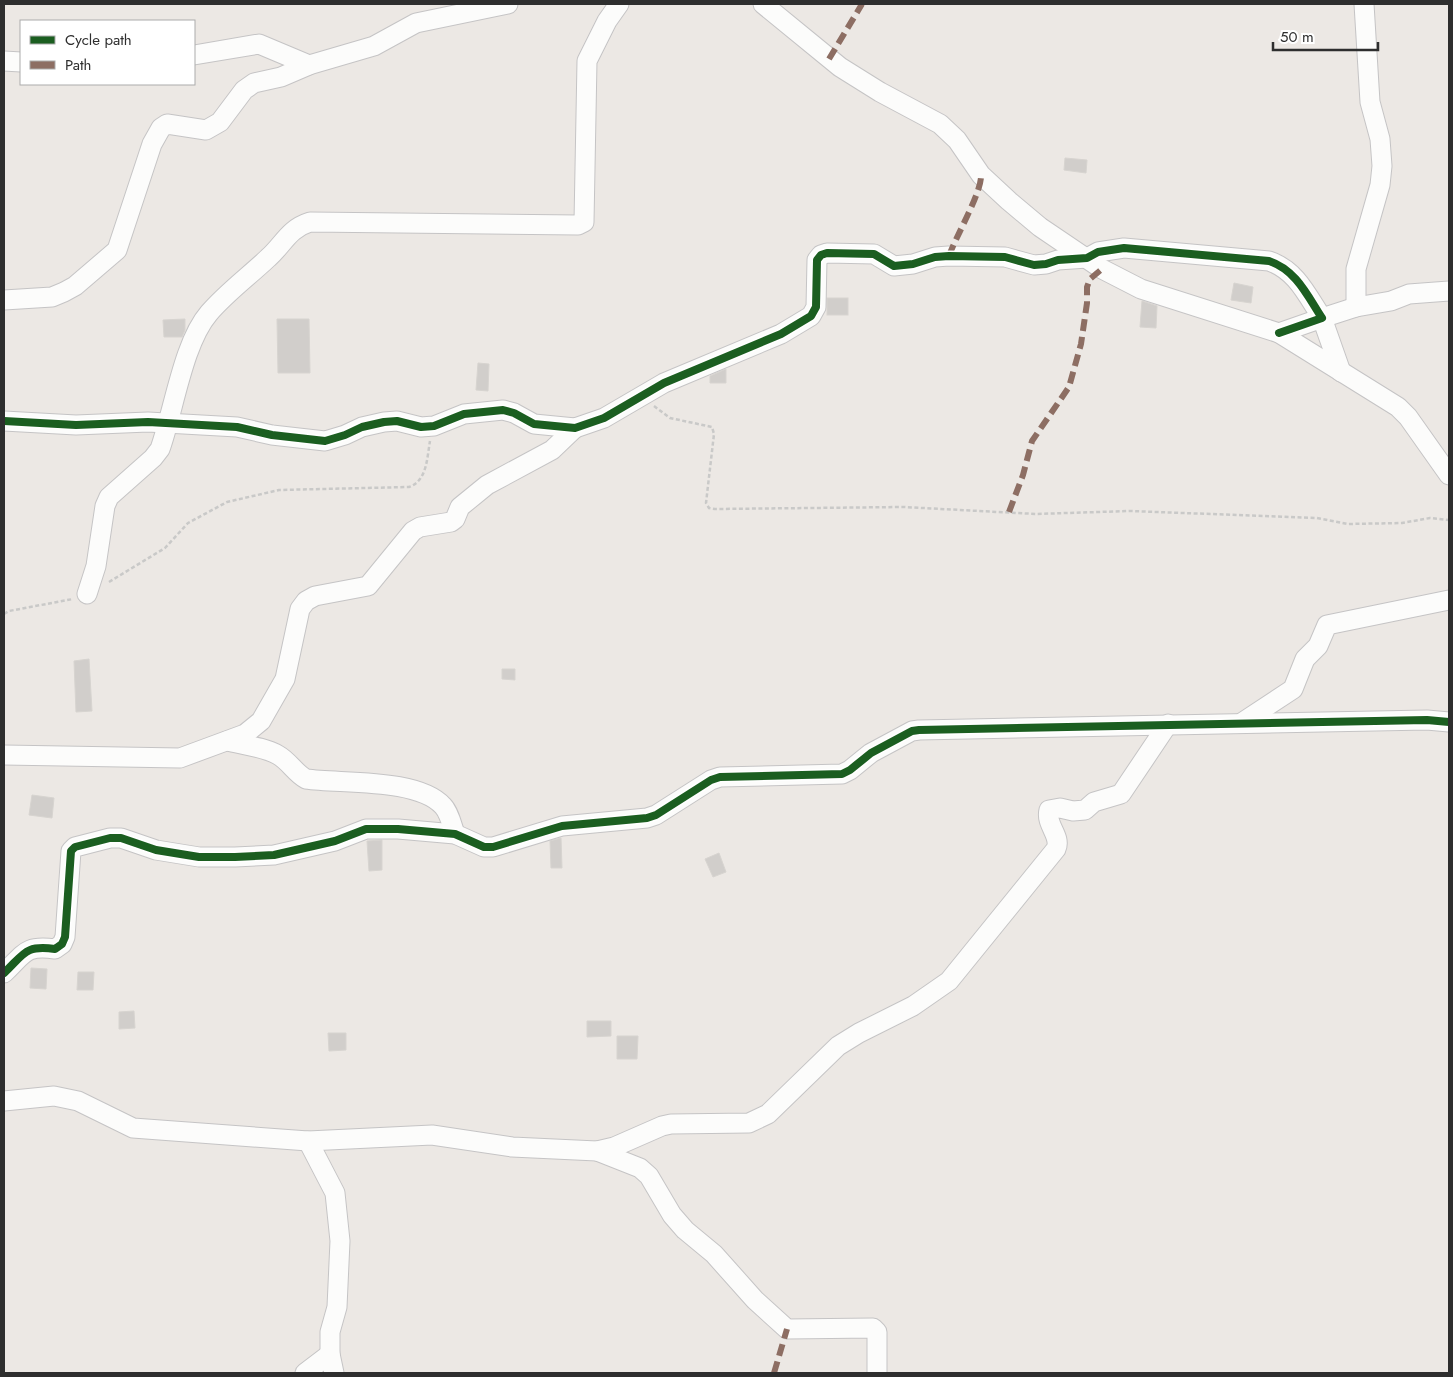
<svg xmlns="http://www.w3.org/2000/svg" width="1453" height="1377" font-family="Jost,sans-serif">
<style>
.building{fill:#d1cecb;stroke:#d7d4d0}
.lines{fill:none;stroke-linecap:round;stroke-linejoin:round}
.minor-casing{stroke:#c5c4c5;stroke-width:21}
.path{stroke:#c9c9c8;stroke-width:2.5;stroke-dasharray:4 2.5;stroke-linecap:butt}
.minor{stroke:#fcfcfb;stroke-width:19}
.quiet{stroke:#8d6e63;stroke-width:6;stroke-dasharray:12 6;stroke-linecap:butt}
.cycleway-casing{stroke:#fff;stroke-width:11}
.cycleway{stroke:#1b5e20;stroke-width:8}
</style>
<rect width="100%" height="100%" fill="#ece8e4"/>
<g class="building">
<path d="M1065,158L1087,160L1086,173L1064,170Z"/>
<path d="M1234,283L1253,287L1251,303L1231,300Z"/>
<rect x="827" y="298" width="21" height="17"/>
<path d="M1142,301L1157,306L1156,328L1140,327Z"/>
<path d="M185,319V330L182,337H164L163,320Z"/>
<path d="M277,319H309L310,373H278Z"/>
<path d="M478,363L489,364L488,391L476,390Z"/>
<path d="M726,369V383H710V376Z"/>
<path d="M89,659L92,711L76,712L74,661Z"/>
<path d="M502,669H515V680L502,679Z"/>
<path d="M32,795L54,798L52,818L29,815Z"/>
<path d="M561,838L562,868H551L550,841Z"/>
<path d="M382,840V870L369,871L367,841Z"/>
<path d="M719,853L726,872L713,877L705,859Z"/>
<path d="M31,968L47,969L46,989L30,988Z"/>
<path d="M78,972H94L93,990H77Z"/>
<path d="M134,1011L135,1028L119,1029V1012Z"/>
<path d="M587,1021H611V1036L587,1037Z"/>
<path d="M328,1033H346V1050L329,1051Z"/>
<path d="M617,1036H638L637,1059H617Z"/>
</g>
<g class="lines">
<defs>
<g id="minor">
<path d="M763,4L840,67L880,92L940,124L957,140L981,175L1009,201L1040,227L1102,269L1141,289L1279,333L1398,407L1408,417L1449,475"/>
<path d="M194,55L259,44L309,65"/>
<path d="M4,61L21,62"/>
<path d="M4,300L52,297L64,292L75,286L117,250L152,144L161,128L167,124L206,130L220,122L244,90L254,83L281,77L309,65L374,46L416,23L508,4"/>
<path d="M1356,307V269L1380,185L1382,166L1380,139L1370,102L1364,4"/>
<path d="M1341,372L1322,318L1356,307L1391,301L1409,294L1449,291"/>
<path d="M4,421L76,425L148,422L237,427L272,435L325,441L345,435L362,427L384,422L397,421L421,427L434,426L464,414L503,410L514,413L534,424L575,428L604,418L664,383L781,334L811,316L816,307L817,260L821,255L827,253L874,254L894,266L913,264L935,257L949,256L1005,257L1034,265L1046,264L1058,260L1087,258L1098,252L1124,248L1269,261C1296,270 1307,295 1322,318L1279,333"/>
<path d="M87,594L96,566L105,506L109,497L153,458L160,449C174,410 183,343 209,313C226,293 249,276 268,258C284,244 288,229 310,222L578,225L584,222L587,61L607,21L619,4"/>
<path d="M1243,722L1293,689L1305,659L1318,646L1327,625L1449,600"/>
<path d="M227,741C244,745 264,747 278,755C289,761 295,773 306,779C342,784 418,778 443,806C449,812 452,825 455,834"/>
<path d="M4,755L180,758L245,734L261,721L285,679L300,609L306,601L315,596L368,586L413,531L420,527L451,522L455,519L460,507L487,485L552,450L575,428"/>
<path d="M4,973C25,953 25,945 55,949L62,944L65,937L71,851L75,847L110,838H121L156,850L199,857H235L274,855L335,841L366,829H398L455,834L484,847H493L562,826L647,818L656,815L711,780L720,777L842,774L850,770L871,753L912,731L919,730L1427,720L1449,722"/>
<path d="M4,1101L54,1096L78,1101L133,1128L308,1141L432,1135L512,1147L597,1151L614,1147L662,1126L671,1124L749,1123L768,1114L838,1046L859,1033L913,1006L949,981L1056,849C1062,836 1045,825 1049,810L1060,808L1073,811L1085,810L1094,802L1121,794L1168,724"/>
<path d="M308,1141L335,1193L340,1241L337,1307L330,1332V1354L334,1373"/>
<path d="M597,1151L640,1168L649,1176L672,1215L685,1230L714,1254L755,1300L787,1329L873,1328L877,1332V1373"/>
<path d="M305,1373L330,1354"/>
</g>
</defs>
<use href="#minor" class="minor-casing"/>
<g class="path">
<path d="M654,406L670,418L712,427L714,434L706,503L709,508L715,509L904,507L1036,514L1130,511L1317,518L1348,524L1402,523L1430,518L1449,520"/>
<path d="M109,582L165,548L188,523L227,502L279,490L409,487C427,481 427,458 430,441"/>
<path d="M4,614L9,611L73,599"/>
</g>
<use href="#minor" class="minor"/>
<g class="quiet">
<path d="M829,59L862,4"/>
<path d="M949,256C956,236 982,192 981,175"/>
<path d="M1009,512L1023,475L1032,441L1069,387L1081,344L1087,303V287L1090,279L1102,269"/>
<path d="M774,1373L787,1329"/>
</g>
<defs>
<g id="cycleway">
<path d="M4,421L76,425L148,422L237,427L272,435L325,441L345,435L362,427L384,422L397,421L421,427L434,426L464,414L503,410L514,413L534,424L575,428L604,418L664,383L781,334L811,316L816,307L817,260L821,255L827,253L874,254L894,266L913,264L935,257L949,256L1005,257L1034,265L1046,264L1058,260L1087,258L1098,252L1124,248L1269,261C1296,270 1307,295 1322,318L1279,333"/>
<path d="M4,973C25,953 25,945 55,949L62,944L65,937L71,851L75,847L110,838H121L156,850L199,857H235L274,855L335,841L366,829H398L455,834L484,847H493L562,826L647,818L656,815L711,780L720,777L842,774L850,770L871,753L912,731L919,730L1427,720L1449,722"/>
</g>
</defs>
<use href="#cycleway" class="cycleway-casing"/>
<use href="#cycleway" class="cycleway"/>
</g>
<rect width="1453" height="1377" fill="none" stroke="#2e2e2e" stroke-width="10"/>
<rect x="20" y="20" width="175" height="65" fill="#ffffff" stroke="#ababab"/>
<rect x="30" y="36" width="25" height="8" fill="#1b5e20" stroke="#ababab"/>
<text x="65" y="45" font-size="15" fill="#2e2e2e">Cycle path</text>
<rect x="30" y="61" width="25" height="8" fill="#8d6e63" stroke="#ababab"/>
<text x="65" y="70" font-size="15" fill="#2e2e2e">Path</text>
<path d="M1273 42v8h105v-8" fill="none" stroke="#2e2e2e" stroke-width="2.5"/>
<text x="1280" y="42" font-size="15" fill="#2e2e2e" stroke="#ffffff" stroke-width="4" paint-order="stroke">50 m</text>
</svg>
